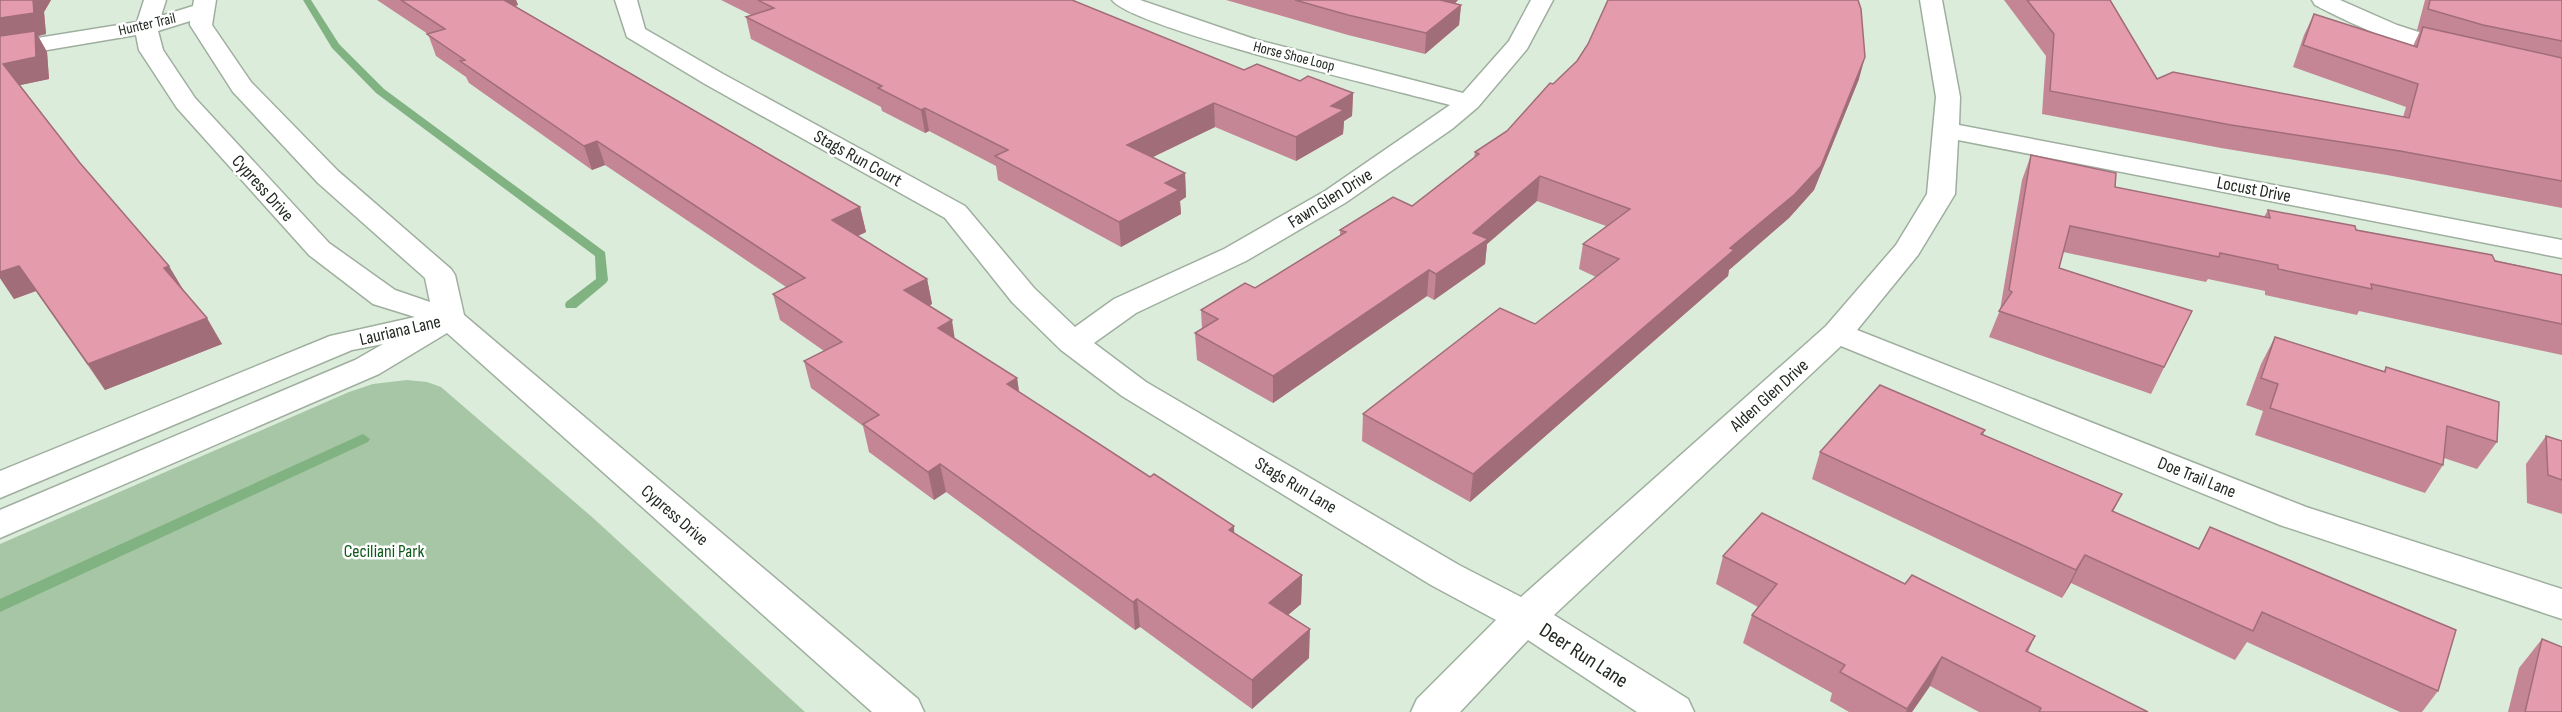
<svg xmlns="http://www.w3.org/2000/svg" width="2562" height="712" font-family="'Sofia Sans Condensed',sans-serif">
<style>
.green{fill:#a6c6a5}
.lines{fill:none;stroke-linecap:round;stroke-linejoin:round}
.stream{fill:#81b382;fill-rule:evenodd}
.minor-casing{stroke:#9faf9f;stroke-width:3}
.minor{fill:#fff;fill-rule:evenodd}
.wall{fill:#c48695}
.shaded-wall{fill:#a06d79}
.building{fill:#e49cad;stroke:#a06d79;stroke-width:1.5}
.labels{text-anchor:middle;stroke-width:5;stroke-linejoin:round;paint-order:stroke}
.far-street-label{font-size:15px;fill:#222922;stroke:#fff}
.street-label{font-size:18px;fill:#222922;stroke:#fff}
.park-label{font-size:18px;fill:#10591a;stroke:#fff}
.near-street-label{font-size:21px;fill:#222922;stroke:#fff}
</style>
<rect width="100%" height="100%" fill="#dcecdb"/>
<path class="green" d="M407,380L427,382L441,387L592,517L805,712H0V544L349,392L373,384Z"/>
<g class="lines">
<g class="stream">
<path d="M303,0H311L339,44L384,89L605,252L608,280L606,283L576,308H566L565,305L566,302L596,279L595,256L376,93L332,48Z"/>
<path d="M363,434L370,439L368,442L0,612V599Z"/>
</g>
<defs>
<g id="minor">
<path d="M144,0H166L161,16L193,6L194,0H216L212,25L251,82L338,171L451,269L455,275L464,315L918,699L924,712H872L447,333L379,374L0,538V510L355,360L383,344L352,350L0,498V471L330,336L415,317L373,304L309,255L177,108L139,50L136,35L0,58V44L137,22ZM190,21V25L233,92L318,183L425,278L430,302L395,290L329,243L195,98L163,50L158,31Z"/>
<path d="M615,0H637L645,29L723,74L965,206L1034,288L1075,327L1114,299L1224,249L1325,191L1450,105C1401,92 1132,28 1112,0H1140L1257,40L1463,93L1509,41L1531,0H1553L1527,49L1478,107L1452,129L1345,203L1246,261L1136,313L1094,343L1146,382L1459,565L1521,597L1826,326L1896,245L1927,194L1936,97L1920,0H1942L1960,97L1959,125L2562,240V258L1958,140L1955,194L1918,255L1857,330L2306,507L2562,589V619L2280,525L1841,346L1554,615L1688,699L1694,712H1637L1528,640L1460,712H1411L1417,699L1496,620L1431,585L1122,396L1061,350L1012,302L945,218L705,84L627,37Z"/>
<path d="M2312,0H2340L2397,25L2465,47L2469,52L2465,57C2437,64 2343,20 2315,5Z"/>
</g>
</defs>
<use href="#minor" class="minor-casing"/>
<use href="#minor" class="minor"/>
</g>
<g class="wall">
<path d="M0,0H51L44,12L46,34L38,36L47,52L49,79L20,85L80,163L183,290L222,344L105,390L36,291L14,299L0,278Z"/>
<path d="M377,0H516L518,5L515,6L860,207L866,232L858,236L927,279L932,304L929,306L955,339L1017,378L1019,392L1234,533L1302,575L1301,604L1288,615L1309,658L1252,709L1140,627L1135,630L946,492L934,500L869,452L863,426L811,388L804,361L824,351L780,320L773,294L786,287L605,165L592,170L469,83L466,77L436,56L428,34Z"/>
<path d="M721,0H1072L1244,70L1300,81L1353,93L1352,116L1344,121L1343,134L1296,161L1215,127L1153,157L1185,173L1186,197L1180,201L1181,214L1121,247L998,180L996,166L929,131L925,133L882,111L881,107L751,39L746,17L751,15Z"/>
<path d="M1226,0H1458L1455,3L1461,5L1459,25L1425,54L1348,35Z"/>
<path d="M2004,0H2110L2157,79L2403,117L2406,107L2293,67L2304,35L2314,14L2413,46L2420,31L2417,30L2425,0H2562V208L2387,175L2221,148L2042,114L2046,56Z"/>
<path d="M1577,61L1859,79L1814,190L1789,218L1729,270L1728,276L1470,502L1362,441L1363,414L1535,324L1596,277L1579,269L1583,244L1606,226L1537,201L1487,244L1485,264L1434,300L1427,296L1273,403L1197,360L1195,333L1202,329L1201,310L1255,288L1340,236V230L1412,206L1474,157L1475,152L1507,131Z"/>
<path d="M2031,155L2115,187L2264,217L2268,210L2562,275V355L2359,311L2357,315L2265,295V291L2208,279L2206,282L2063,252L2059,268L2192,311L2151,394L1989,337L2000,310L2022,180Z"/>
<path d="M2275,337L2384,371L2386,367L2497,442L2477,469L2444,458L2443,465L2425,493L2255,435L2263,411L2246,405L2261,364Z"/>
<path d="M1985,430L1983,435L2122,494L2113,512L2198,549L2210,527L2438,691L2422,712H2400L2247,642L2235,660L2071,583L2062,598L1812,479L1820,452Z"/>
<path d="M2546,436L2562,441V514L2527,503L2526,464Z"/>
<path d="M1723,556L1905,584L2035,636L2028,652L2148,712H1979L1930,686L1912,712H1849L1830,701L1832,693L1743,643L1752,615L1758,607L1716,584Z"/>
<path d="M2542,639L2562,712H2508L2519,668Z"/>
</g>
<g class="shaded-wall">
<path d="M33,0H51L44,12L46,34L38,36L47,52L49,79L16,86L3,64L0,42V18Z"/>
<path d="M492,0H516L518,5L496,11Z"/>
<path d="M1440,0H1458L1439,20Z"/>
<path d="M1461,5L1459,25L1425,54L1426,33Z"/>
<path d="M1865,57L1859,79L1814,190L1789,218L1729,270L1728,276L1470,502L1473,474L1730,248Z"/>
<path d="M1353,93L1352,116L1344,121L1343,134L1296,161V137L1331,106Z"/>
<path d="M1214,103L1215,127L1128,169L1127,145Z"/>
<path d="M925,108L929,131L925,133L921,110Z"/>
<path d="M597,141L605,165L592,170L584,146Z"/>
<path d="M1185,173L1186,197L1180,201L1181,214L1121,247L1119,222L1165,183Z"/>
<path d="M1540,176L1537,201L1487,244L1485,264L1434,300L1436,274L1473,233Z"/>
<path d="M860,207L866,232L838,245L832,220Z"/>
<path d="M19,266L36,291L14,299L0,278V272Z"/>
<path d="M169,266L184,291L164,268Z"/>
<path d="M1429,270L1427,296L1273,403V376Z"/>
<path d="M927,279L932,304L909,316L904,290Z"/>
<path d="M207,318L222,344L105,390L88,364Z"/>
<path d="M952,320L956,347L938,328Z"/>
<path d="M1017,378L1021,405L1007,384Z"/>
<path d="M940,464L946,492L934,500L928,472Z"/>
<path d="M1234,526L1235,554L1229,530Z"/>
<path d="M2085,555L2071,583L2062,598L2076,570Z"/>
<path d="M1302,575L1301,604L1269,631V603Z"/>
<path d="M1137,599L1140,627L1135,630L1133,602Z"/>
<path d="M1310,629L1309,658L1252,709V680Z"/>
<path d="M1942,657L1930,686L1912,712H1906Z"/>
</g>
<g class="building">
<path d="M0,0H33L34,13L0,18Z"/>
<path d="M401,0H504L860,207L832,220L927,279L904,290L952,320L938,328L1017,378L1007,384L1150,477L1154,474L1234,526L1229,530L1302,575L1269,603L1310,629L1252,680L1137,599L1133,602L940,464L928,472L863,424L879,415L804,361L842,342L773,294L805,278L597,141L584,146L460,61L465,60L427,34L445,29Z"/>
<path d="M758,0H1072L1244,70L1257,64L1300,81L1308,76L1353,93L1331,106L1344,110L1296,137L1214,103L1127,145L1185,173L1165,183L1179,190L1119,222L995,156L1008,150L925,108L921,110L878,88L882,86L746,17L774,8Z"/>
<path d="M1295,0H1440L1461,5L1426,33L1348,15Z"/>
<path d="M1608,0H1858L1861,9L1865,57L1821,166L1795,194L1730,248L1734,250L1473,474L1363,414L1500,308L1535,324L1619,259L1583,244L1630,209L1540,176L1473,233L1488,239L1436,274L1429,270L1273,376L1195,333L1218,319L1201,310L1245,283L1255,288L1346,232L1340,230L1393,197L1412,206L1479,154L1475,152L1507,131L1550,83L1553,84L1577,61L1588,44Z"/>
<path d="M2027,0H2110L2157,79L2173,72L2409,118L2418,84L2303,45L2314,14L2417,47L2423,27L2562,58V181L2400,151L2231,125L2050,91L2054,34Z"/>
<path d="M2430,0H2562V41L2483,25L2428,9Z"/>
<path d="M35,31L36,57L3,64L80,163L169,266L164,268L207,318L88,364L19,266L0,272V36Z"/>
<path d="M2031,155L2116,173L2115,187L2270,218L2268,210L2355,226L2356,230L2492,255L2495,261L2562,275V324L2371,284L2372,289L2278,269V265L2220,253L2219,257L2070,226L2059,268L2192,311L2164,367L1999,311L2012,292L2009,290Z"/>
<path d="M2275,337L2385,372L2386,367L2499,402L2497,442L2447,426L2443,465L2270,408L2278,384L2261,378Z"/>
<path d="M1880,385L1985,430L1981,434L2122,494L2112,511L2199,549L2210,527L2456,630L2438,691L2262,612L2253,631L2085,555L2076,570L1820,452Z"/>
<path d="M2546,436L2562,441V480L2548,475Z"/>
<path d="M1762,513L1905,584L1912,575L2035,636L2026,651L2148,712H2039L2041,708L1942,657L1907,709L1840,672L1845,665L1752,615L1777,584L1723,556Z"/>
<path d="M2542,639L2562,647V712H2525Z"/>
</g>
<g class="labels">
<g class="far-street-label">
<text transform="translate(147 24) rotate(-13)" y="5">Hunter Trail</text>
<text transform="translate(1294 56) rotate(14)" y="5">Horse Shoe Loop</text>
</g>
<g class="street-label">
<text transform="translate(858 158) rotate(29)" y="6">Stags Run Court</text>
<text transform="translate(263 188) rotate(48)" y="6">Cypress Drive</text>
<text transform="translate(2254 189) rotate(11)" y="6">Locust Drive</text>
<text transform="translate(1330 198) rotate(-32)" y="6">Fawn Glen Drive</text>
<text transform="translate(400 330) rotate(-13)" y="6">Lauriana Lane</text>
<text transform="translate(1769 395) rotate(-42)" y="6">Alden Glen Drive</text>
<text transform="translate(2197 477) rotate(22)" y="6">Doe Trail Lane</text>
<text transform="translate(1296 485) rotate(31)" y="6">Stags Run Lane</text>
<text transform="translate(675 515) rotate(41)" y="6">Cypress Drive</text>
</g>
<g class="park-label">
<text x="384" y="557">Ceciliani Park</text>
</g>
<g class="near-street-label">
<text transform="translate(1584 655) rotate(33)" y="7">Deer Run Lane</text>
</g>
</g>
</svg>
